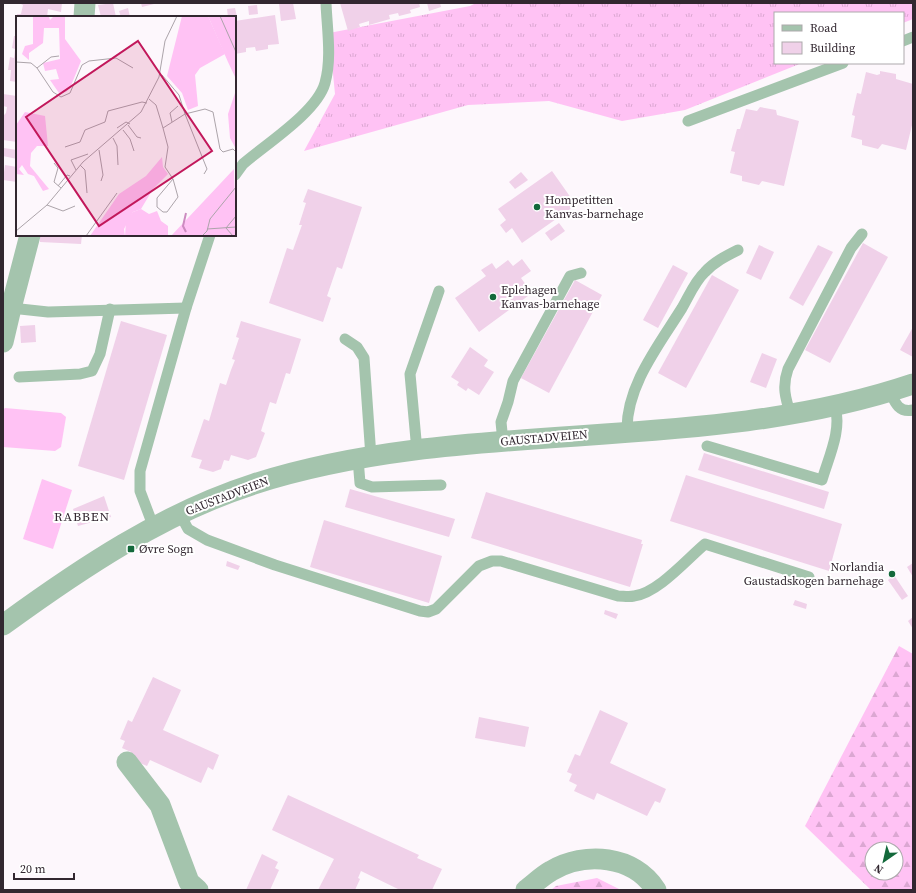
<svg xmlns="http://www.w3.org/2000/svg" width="916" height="893" font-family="'Source Serif 4',serif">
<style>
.grass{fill:url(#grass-tufts)}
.forest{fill:url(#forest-firs);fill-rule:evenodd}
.pitch{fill:#ffc2f4}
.building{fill:#f0d1e9}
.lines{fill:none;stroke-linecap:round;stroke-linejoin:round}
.lane{stroke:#a4c4ad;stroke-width:11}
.street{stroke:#a4c4ad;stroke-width:21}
.poi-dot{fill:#13693b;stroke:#fff;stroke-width:1.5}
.labels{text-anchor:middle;stroke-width:4;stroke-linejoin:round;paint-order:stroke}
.poi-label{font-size:12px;fill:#322730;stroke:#fff;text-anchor:start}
.street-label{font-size:12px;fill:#322730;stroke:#fff}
.neighbourhood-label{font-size:13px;letter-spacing:1px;fill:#322730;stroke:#fff}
.inset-river{fill:none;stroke:#cc8bc0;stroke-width:2}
.inset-road{fill:none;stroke:#aca4aa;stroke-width:1}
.view{fill:#c2185b;fill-opacity:0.15;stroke:#c2185b;stroke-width:2}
.inset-edge{fill:none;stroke:#322730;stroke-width:2}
</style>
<defs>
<pattern id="grass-tufts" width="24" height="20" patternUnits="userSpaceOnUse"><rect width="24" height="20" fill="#ffc2f4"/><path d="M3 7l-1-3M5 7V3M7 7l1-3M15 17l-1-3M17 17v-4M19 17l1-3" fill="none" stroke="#dba7d2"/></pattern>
<pattern id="forest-firs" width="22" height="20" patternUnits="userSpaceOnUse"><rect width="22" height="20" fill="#ffc2f4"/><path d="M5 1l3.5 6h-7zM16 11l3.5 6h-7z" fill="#dba7d2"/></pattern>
</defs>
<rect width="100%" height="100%" fill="#fdf7fc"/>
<path class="grass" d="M476,3H913V19L903,23V13H775V63H802L685,110L622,121L549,101L468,105L304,151L335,94L329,33L470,6Z"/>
<g class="forest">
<path d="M899,646L913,654V890H871L805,826ZM872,849H896V873H872Z"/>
<path d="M597,878L621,890H551L556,886Z"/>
</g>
<g class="pitch">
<path d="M5,408L61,413L66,417L61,447L55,451L3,447V410Z"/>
<path d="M42,479L72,490L53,549L23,539Z"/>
</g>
<g class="building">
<path d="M19,3H62L61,12L48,9L47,17H17V14H21L23,5Z"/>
<path d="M113,3L116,17H101L98,5Z"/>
<path d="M141,3H154V4L142,7Z"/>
<path d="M293,3L296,19L281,21L279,4Z"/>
<path d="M340,3H419L420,7L410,10L411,13L399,16L398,13L389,15L390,19L369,25V21L359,24L360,27L348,31Z"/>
<path d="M427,3H440L441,7L429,11Z"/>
<path d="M257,5L258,14L249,15L248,6Z"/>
<path d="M128,8L130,17H121L119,11Z"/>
<path d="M235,8L237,17H228L227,9Z"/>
<path d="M275,15L279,44L268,45V49L256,51L255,47L246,48V52L235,54V21Z"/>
<path d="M14,36H17V82L10,81L11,70H8L10,57L14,58L15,49L12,48Z"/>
<path d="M880,71L896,74V79L913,84V121L906,150L882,144L878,149L862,145V140L851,137L855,116L852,115L857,93L861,94L866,72L877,75L880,74Z"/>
<path d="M3,94L17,96V142L3,140V116L6,113L7,107L3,106Z"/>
<path d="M760,107L776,110L777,115L799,121L784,186L762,181L759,185L742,181V176L730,173L735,152L731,151L737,129H740L746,109L757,111Z"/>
<path d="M4,148L17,150V159L3,156Z"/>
<path d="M5,165L17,167V182L3,180Z"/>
<path d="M552,171L576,205L522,243L512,228L506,233L500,225L506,220L498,209Z"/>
<path d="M521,172L528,180L515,189L509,182Z"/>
<path d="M308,189L362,207L342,269L337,267L327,296L331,298L323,322L269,303L287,248L293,250L298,236L302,225H299L306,203L303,202Z"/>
<path d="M559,223L565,231L551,241L545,233Z"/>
<path d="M40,235H82L81,244L40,242Z"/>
<path d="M863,243L888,257L830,363L805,350Z"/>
<path d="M759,245L774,252L761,280L746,273Z"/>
<path d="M818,245L833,252L803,306L789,298Z"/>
<path d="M522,259L531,271L521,278L532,293L479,332L455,298L486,276L481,270L492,263L496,269L508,260L513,266Z"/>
<path d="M673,265L688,273L658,328L643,320Z"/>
<path d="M712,275L739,290L686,388L658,373Z"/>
<path d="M575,280L602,295L549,393L521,378Z"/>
<path d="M121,321L167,335L124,480L78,466Z"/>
<path d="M241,321L301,339L290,374L286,373L276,404L270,402L261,431L265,433L256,457L248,460L231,455L229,461L224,460L221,469L213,472L199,468L202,460L191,457L204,419L209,421L220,383L226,385L231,370L235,360L232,359L239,338L236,337Z"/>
<path d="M35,325L36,342L21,343L20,326Z"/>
<path d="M913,327V357L900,350Z"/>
<path d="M470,347L488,360L484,366L494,372L479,395L468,388L466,391L457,385L459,382L451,377Z"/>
<path d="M762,353L777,359L766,388L750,382Z"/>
<path d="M704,453L829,492L824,509L698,470Z"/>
<path d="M686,475L842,524L829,571L670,521Z"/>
<path d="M350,489L455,519L449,537L345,507Z"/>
<path d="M486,492L642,540L641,544H643L630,587L471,538Z"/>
<path d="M104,496L111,517L78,526L73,509Z"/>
<path d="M324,520L442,556L429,603L310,567Z"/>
<path d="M227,561L240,566L238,570L226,566Z"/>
<path d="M913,563V577L907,567Z"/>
<path d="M894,575L908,596L902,600L888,580Z"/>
<path d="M795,600L807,604L806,609L793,605Z"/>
<path d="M605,610L618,614L616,619L604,614Z"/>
<path d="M913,617V629L908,621Z"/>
<path d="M153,677L181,690L163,730L219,755L213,770L208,767L201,783L150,760L147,766L128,758L131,752L122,748L125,741L120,739L128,720L132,722Z"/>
<path d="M600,710L628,723L610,763L666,789L660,803L655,801L647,816L597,793L594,800L574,791L577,785L569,781L572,774L567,772L575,754L580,756Z"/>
<path d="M479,717L529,727L525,747L475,738Z"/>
<path d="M288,795L419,855L417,858L442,869L432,890H400L361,871L358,878L360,879L355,890H318L334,859L272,830Z"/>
<path d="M262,854L278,862L275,868L279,870L270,890H246Z"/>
</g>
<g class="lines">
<g class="lane">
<path d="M903,41L913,37"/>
<path d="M688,121L843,63"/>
<path d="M235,175L243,164C266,144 317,112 325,83C332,58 327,29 326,3"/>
<path d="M11,308L48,312L186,308"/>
<path d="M345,339L357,347L364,358L371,457"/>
<path d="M19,377L80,374L92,371L100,354L110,309"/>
<path d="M890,392C895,403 899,413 913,410"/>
<path d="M791,415C785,398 782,386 788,369L851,248L862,234"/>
<path d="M627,431C626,386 659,345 682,308C689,296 695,281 705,272C714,262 726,256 738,250"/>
<path d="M503,442L501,422L508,402L513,381L570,276L581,273"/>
<path d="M707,446L822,480C829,456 842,430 835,406"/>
<path d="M417,451L410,374L439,291"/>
<path d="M358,459L360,483L372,487L441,485"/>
<path d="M180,514L188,529L207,540L275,565L420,611L428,612L436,609L479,566L492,561H501L618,596C623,596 629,597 634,596C658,593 687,559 705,544L809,577"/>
<path d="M154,528L140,491V471L186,308L210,235"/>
</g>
<g class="street">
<path d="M84,17L85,3"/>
<path d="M3,305L11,308L3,342"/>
<path d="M11,308L30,235"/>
<path d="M3,625C80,569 163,513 254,484C467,416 700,456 913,384"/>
<path d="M127,762L160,805L189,882L198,890"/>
<path d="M526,890C534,884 542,876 551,871C585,851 634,855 656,890"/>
</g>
</g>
<g class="poi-dot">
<circle cx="537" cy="207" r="4"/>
<circle cx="493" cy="297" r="4"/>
<rect x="127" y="545" width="8" height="8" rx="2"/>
<circle cx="892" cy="574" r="4"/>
</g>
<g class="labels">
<g class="poi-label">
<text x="545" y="204">Hompetitten<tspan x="545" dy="14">Kanvas-barnehage</tspan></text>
<text x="501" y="294">Eplehagen<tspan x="501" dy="14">Kanvas-barnehage</tspan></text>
<text x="139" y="553">Øvre Sogn</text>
<text x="884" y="571" text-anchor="end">Norlandia<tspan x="884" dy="14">Gaustadskogen barnehage</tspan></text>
</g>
<g class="street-label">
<text transform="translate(544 438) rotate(-5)" y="4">GAUSTADVEIEN</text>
<text transform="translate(227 496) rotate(-21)" y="4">GAUSTADVEIEN</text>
</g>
<g class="neighbourhood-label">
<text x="82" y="521">RABBEN</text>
</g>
</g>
<g transform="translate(16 16)">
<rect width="220" height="220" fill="#fdf7fc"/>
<path d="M146,141L147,151L152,158L137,173L125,193L117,196L108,213L109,220H74L103,178L130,160Z" fill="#ffc2f4"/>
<path d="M38,0H49V23L65,45L54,72L50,76L43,77L34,64L43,63L40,53L29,55L27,47L44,43L43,12H28L27,27L13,37V44L6,38L9,30L17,28V1H33L34,4ZM166,0H192L209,38L184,52L179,59L182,90L172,94L166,77L151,60ZM9,96L29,100L32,130H21L15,137L14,150L33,173L27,175L18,160L12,158L6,149L3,153L8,159L0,158V109ZM125,193L133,198L141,195L145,205L152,210V219L155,220H109L110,205L117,196Z" fill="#ffc2f4"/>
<path d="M192,0H220V63L212,46ZM220,74V133L214,122L212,98ZM218,153L220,220H155L203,169Z" fill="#ffc2f4"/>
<path class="inset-river" d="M170,216L167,210L170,197"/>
<path class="inset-road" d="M204,0L220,36M0,46L15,47L21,52L37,76L45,81L54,77L66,49L73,45L100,42L117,52M21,52L35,41L43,40M146,59L163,79L169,98L189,93L197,96L204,133L207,136L217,133L220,136M133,83L140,89L147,112L152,131L149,151L157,163L162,181L151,196H147L141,191V182L157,163M156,106L154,97L162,90M112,109L121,121L125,122M101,112L110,106L114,108M147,112L169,98L191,153L188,158M107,114L114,123L118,135M97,122L101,130L102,149M49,131L64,126L69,114L89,106L92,95L126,86L131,87M83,134L87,159L85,165M38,147L42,152L38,166L45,172M64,149L69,154L71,177M60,154L55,144L72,138M42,170L51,159L54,160M31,189L47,195L59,190M191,213L220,211M0,215L31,189L67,146L125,96L143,61L149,25L161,0M70,220L101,177M186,220L191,215L194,203L220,171M217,220L210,212L220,200"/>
<path class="view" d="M122,25L196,135L83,210L10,101Z"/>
<rect width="220" height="220" class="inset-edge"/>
</g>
<rect width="916" height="893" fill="none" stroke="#322730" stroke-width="8"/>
<rect x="774" y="12" width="130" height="52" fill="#ffffff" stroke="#ada9ac"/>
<rect x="782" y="25" width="20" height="6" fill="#a4c4ad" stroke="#ada9ac"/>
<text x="810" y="32" font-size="12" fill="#322730">Road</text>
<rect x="782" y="42" width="20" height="12" fill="#f0d1e9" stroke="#ada9ac"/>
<text x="810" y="52" font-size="12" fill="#322730">Building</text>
<g transform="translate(884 861) rotate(214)"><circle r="19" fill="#ffffff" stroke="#ada9ac"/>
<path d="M0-3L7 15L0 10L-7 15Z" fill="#13693b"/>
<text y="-6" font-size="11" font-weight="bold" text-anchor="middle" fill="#322730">N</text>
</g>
<path d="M14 873v6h60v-6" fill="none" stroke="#322730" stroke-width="2"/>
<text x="20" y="873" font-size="12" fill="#322730" stroke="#ffffff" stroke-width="3" paint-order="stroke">20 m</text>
</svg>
